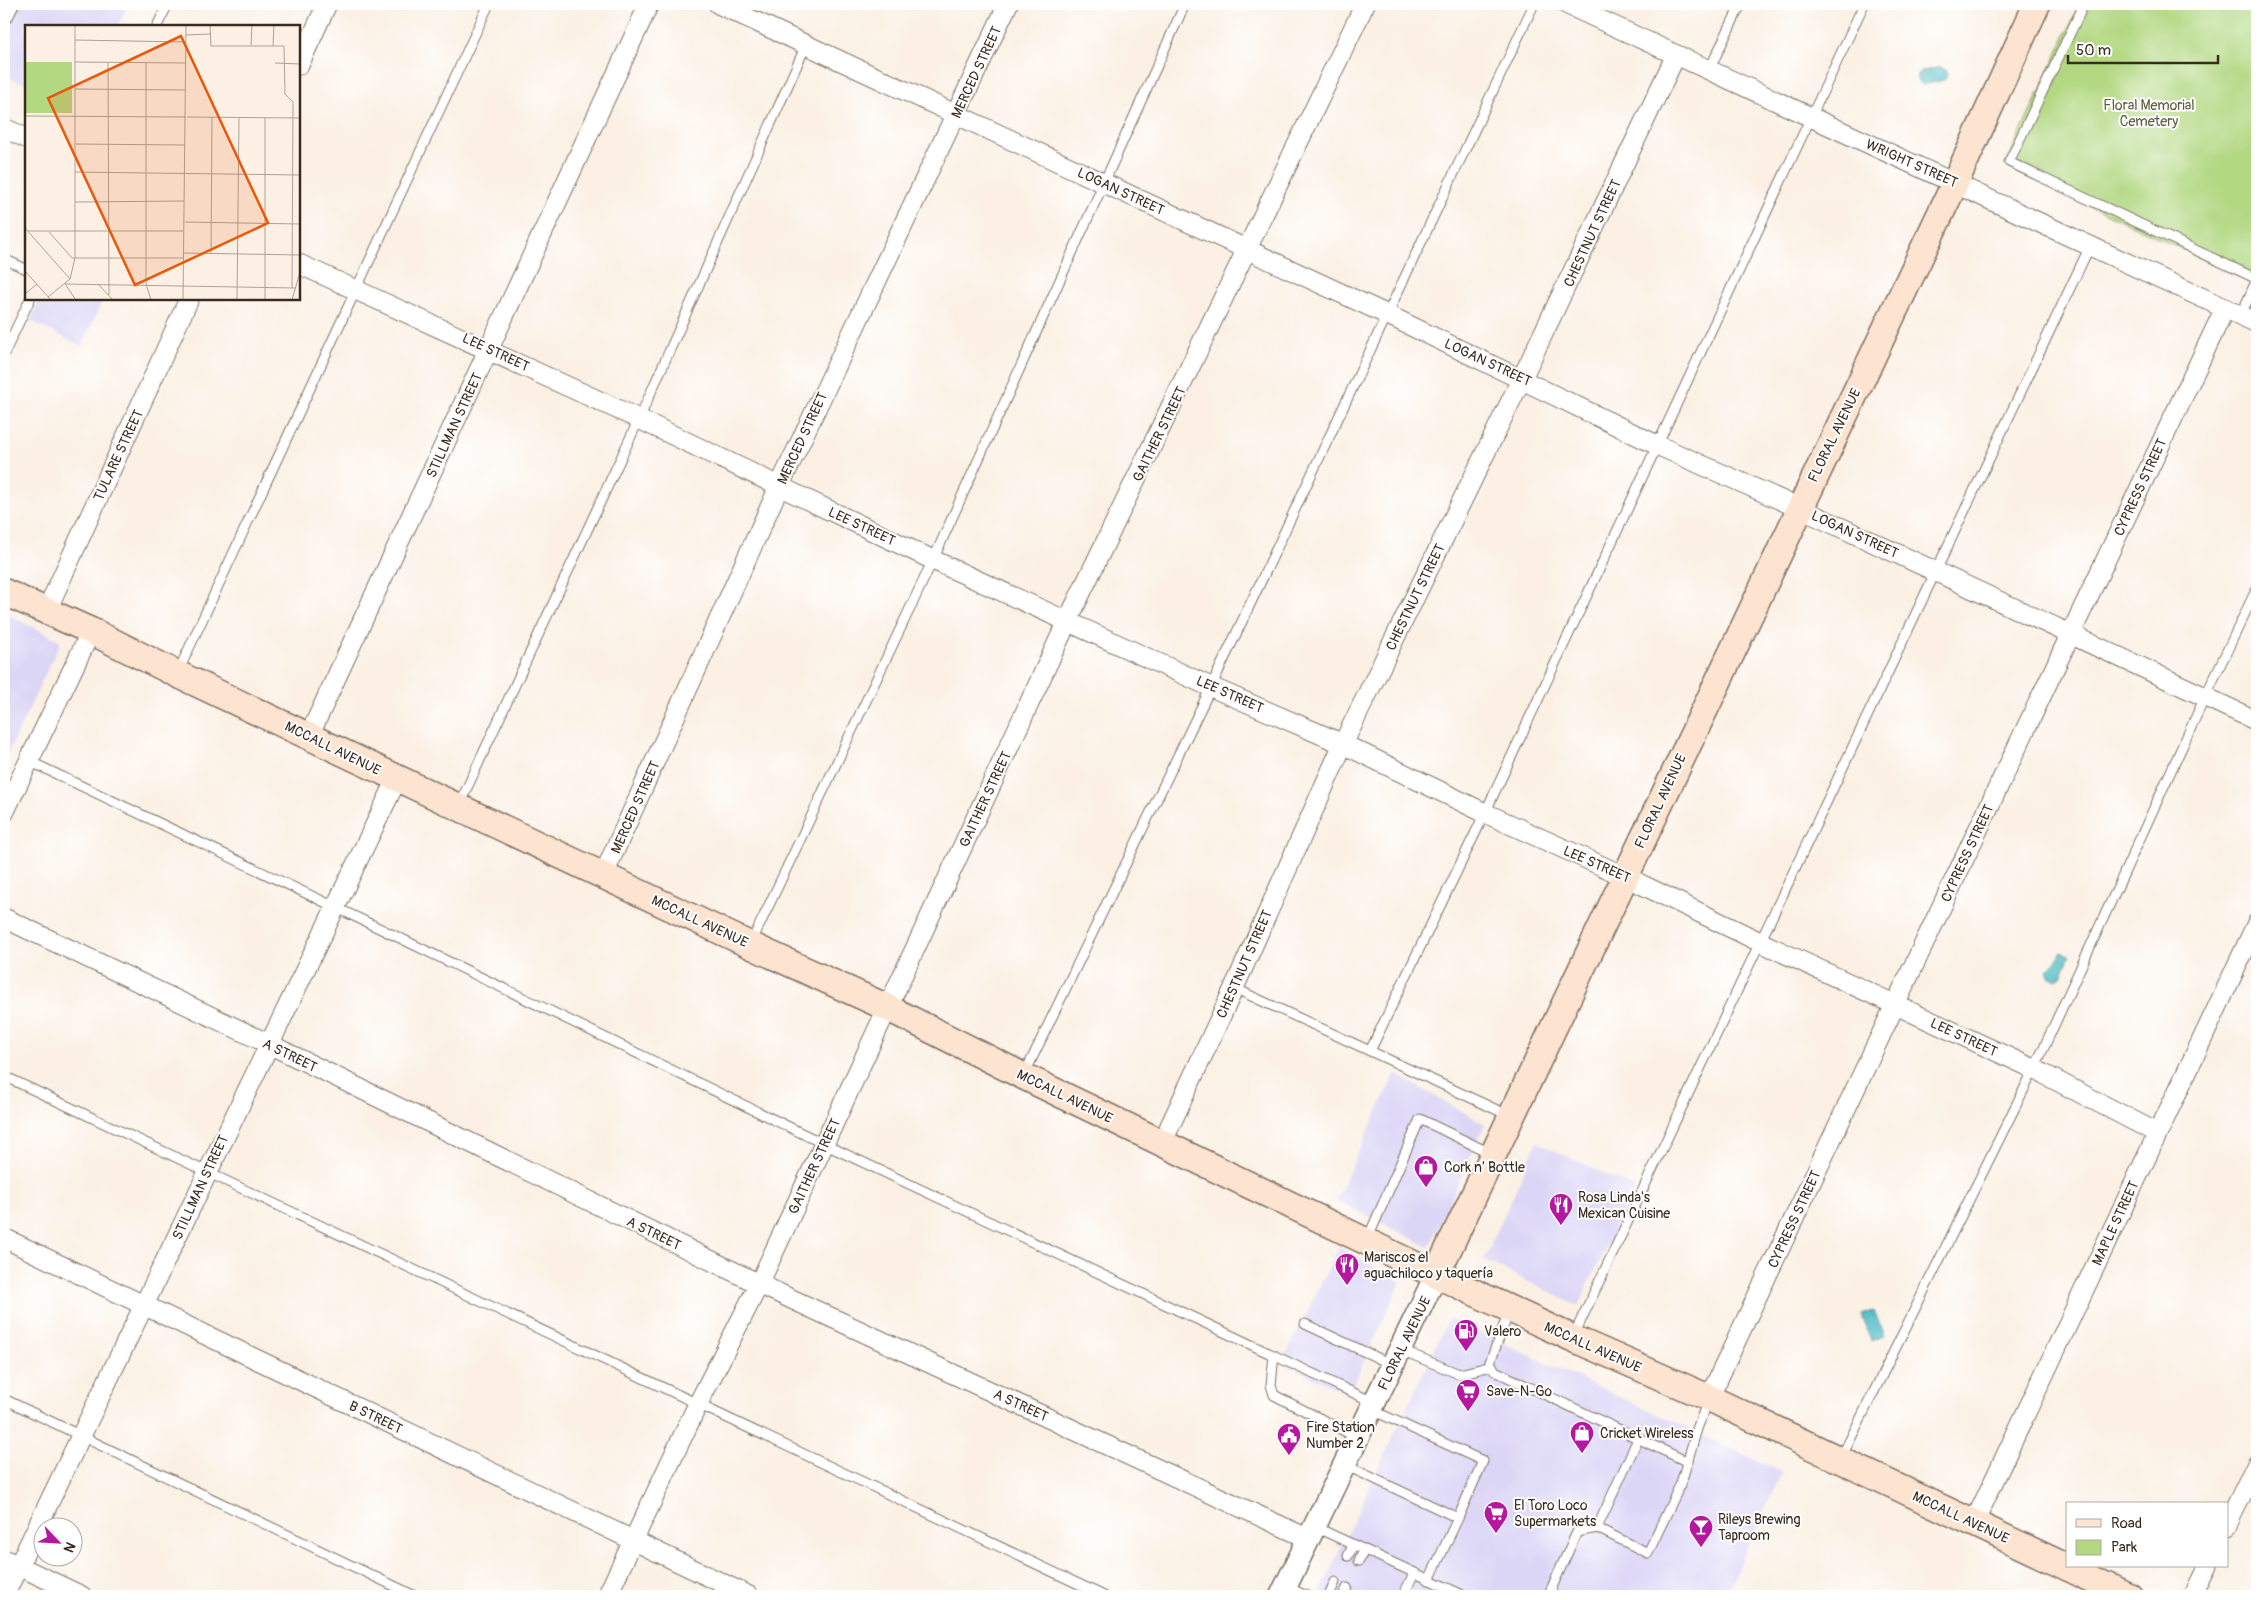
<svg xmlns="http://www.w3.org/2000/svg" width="2261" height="1600" font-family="Pangolin,sans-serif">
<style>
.built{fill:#dcd6f6}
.green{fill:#b2d882;stroke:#768150}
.water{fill:#4dbbc5;stroke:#447272}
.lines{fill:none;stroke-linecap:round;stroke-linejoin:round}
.service-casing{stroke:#7e6f63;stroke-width:11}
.minor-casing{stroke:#7e6f63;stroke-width:21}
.tertiary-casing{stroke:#7e6f63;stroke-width:25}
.secondary-casing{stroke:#7e6f63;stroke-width:29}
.service{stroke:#fff;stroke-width:9}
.minor{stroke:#fff;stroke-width:19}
.tertiary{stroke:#fff;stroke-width:22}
.secondary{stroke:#fde4d0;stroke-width:26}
.labels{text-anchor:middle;stroke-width:4;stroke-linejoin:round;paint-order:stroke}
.street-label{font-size:14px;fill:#3b2a1e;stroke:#fff}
.park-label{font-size:14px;fill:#5f5e3c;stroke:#fff}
.poi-label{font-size:14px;fill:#3b2a1e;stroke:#fff;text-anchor:start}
.inset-road{fill:none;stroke:#aea194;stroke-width:1}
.view{fill:#e8590c;fill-opacity:0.15;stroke:#e8590c;stroke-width:2.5}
.inset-edge{fill:none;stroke:#3b2a1e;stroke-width:2.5}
</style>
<rect width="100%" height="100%" fill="#fff"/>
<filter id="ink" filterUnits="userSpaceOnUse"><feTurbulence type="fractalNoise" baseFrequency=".02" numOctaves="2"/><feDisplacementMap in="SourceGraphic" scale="10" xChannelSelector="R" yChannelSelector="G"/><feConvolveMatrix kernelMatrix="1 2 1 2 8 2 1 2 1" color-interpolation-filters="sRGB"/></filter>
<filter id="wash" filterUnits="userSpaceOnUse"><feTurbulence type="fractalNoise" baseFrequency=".0096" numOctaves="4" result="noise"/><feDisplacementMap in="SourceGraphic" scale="20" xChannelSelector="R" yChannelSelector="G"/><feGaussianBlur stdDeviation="1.12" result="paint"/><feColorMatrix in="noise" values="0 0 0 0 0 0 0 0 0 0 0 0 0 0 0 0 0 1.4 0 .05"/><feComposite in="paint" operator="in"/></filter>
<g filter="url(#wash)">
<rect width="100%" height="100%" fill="#fbf0e3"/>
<g class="built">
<path d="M5,4H128L118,26H26V85L4,75V8Z"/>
<path d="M39,299H103L82,346L30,321Z"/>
<path d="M4,613L61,641L4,761Z"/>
<path d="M1395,1074L1485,1124L1429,1247L1336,1200Z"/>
<path d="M1537,1142L1635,1188L1578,1306L1484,1260Z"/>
<path d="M1339,1247L1401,1282L1349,1394L1282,1363Z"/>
<path d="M1449,1318L1782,1472L1725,1596H1318Z"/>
</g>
<path class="green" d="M2080,4H2257V284L2005,166Z"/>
<g class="water">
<path d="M1941,67L1947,71V76L1944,80L1923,85L1917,81V75L1922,71Z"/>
<path d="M2061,952L2070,955L2062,975L2056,980L2049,976L2047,969L2057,961Z"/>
<path d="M1874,1310L1884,1336L1871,1341L1861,1315Z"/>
</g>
</g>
<g filter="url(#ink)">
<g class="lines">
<defs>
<g id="service">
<path d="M2084,4L2009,162L2257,279"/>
<path d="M157,26L168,4"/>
<path d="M1709,70L1741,4"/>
<path d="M4,259L26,269"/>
<path d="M2241,315L2257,279"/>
<path d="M4,354L30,299"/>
<path d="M178,672L489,4"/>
<path d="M29,761L404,940L824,1144L1373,1402"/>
<path d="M459,805L639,419L806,45"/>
<path d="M751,943L933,560L1185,4"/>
<path d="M1234,988L1370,1051"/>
<path d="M1025,1073L1211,687L1534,4"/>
<path d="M4,1076L1104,1596"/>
<path d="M1510,1116L1370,1051L1485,813L1864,4"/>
<path d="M1367,1240L1420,1119L1490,1153"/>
<path d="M1509,1312L1490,1362L1495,1371L1688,1462"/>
<path d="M1305,1324L1393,1365"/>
<path d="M1573,1337L2090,246"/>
<path d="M1401,1350L1459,1374L1492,1366"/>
<path d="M1274,1355L1271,1385L1274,1395L1358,1438"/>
<path d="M4,1399L415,1596"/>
<path d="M1372,1410L1483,1461L1458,1518"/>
<path d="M1638,1439L1597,1528L1648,1553L1681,1483L1697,1429L1708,1400"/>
<path d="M1841,1458L2034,1069L2205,697L2257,588"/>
<path d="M1345,1465L1458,1518L1429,1580"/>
<path d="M1315,1527L1465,1596"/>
<path d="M1348,1556L1353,1545"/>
<path d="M1359,1561L1364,1550"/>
<path d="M1287,1587L1307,1596"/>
<path d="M1329,1596L1335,1582"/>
<path d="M1343,1596L1347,1588"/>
<path d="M1403,1596L1414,1573"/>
<path d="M1548,1596L1577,1532L1597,1528"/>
</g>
<g id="minor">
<path d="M718,4L1388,315L1657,445L1799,508L2257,721"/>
<path d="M1566,4L2257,323"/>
<path d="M4,14L9,4"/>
<path d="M299,65L327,4"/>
<path d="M4,128L26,138"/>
<path d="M299,264L639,419L933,560L1211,687L1343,744L1485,813L1624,876L1760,942L2034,1069L2157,1133"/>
<path d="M46,612L189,299"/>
<path d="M309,736L649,4"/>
<path d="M4,813L91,631"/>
<path d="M603,876L779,487L1008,4"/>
<path d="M4,918L269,1044L759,1284L1309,1539"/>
<path d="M1162,1143L1234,988L1343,744L1522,378L1676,55"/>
<path d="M4,1238L749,1596"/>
<path d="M1709,1398L2225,308"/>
<path d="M1974,1523L2257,923"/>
<path d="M2227,1525L2257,1463"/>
<path d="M4,1559L82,1596"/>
<path d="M4,1596L397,779"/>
<path d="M607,1596L698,1404L759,1284L1068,620L1365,4"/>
<path d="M2193,1596L2208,1566"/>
</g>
<path id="tertiary" d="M1281,1596L1436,1275"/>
<g id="secondary">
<path d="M4,592L91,631L177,674L750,945L888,1008L1023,1076L1409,1262L1572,1338L1709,1398L2128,1596"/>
<path d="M1436,1275L1955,183L2037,4"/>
</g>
</defs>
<use href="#service" class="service-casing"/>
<use href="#minor" class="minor-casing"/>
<use href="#tertiary" class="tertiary-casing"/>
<use href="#secondary" class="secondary-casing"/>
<use href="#service" class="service"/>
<use href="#minor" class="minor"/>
<use href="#tertiary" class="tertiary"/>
<use href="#secondary" class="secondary"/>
</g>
</g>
<defs>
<symbol id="shop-pin" viewBox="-11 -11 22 30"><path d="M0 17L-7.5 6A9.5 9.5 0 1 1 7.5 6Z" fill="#b5179e" stroke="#fff"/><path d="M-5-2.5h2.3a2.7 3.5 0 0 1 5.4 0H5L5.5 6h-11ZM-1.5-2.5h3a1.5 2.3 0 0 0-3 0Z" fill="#fff"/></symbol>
<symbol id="restaurant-pin" viewBox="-11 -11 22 30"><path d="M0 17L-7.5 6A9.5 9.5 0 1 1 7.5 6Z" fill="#b5179e" stroke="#fff"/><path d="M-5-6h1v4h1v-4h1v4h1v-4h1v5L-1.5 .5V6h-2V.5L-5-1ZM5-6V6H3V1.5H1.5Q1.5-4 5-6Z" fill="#fff"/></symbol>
<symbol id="fuel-pin" viewBox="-11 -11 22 30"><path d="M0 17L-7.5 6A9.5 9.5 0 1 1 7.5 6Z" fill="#b5179e" stroke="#fff"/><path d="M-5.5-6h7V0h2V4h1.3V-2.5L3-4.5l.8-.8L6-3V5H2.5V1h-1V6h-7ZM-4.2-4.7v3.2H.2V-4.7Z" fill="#fff"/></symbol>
<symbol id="supermarket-pin" viewBox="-11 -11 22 30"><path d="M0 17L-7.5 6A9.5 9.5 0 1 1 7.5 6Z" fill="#b5179e" stroke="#fff"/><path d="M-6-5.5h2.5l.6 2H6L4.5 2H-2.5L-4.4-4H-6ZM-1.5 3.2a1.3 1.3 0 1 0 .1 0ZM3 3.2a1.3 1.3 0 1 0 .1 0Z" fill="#fff"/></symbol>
<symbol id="civic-pin" viewBox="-11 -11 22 30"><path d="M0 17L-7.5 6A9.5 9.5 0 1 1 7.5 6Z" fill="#b5179e" stroke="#fff"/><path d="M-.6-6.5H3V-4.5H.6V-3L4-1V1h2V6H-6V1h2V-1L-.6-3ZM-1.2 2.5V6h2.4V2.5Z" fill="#fff"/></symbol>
<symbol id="bar-pin" viewBox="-11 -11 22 30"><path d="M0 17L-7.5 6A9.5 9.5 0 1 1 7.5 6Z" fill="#b5179e" stroke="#fff"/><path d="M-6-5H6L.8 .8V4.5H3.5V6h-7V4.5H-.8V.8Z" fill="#fff"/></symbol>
</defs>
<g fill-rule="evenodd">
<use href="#shop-pin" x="1412" y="1153" width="28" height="38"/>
<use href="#restaurant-pin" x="1547" y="1191" width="28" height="38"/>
<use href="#restaurant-pin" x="1333" y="1251" width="28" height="38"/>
<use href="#fuel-pin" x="1452" y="1317" width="28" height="38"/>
<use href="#supermarket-pin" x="1454" y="1377" width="28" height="38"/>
<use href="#shop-pin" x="1568" y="1419" width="28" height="38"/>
<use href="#civic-pin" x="1275" y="1421" width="28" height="38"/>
<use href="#supermarket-pin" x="1482" y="1499" width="28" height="38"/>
<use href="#bar-pin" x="1687" y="1513" width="28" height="38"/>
</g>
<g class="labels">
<g class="street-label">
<text transform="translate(976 72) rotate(-65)" y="5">MERCED STREET</text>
<text transform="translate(1912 163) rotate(24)" y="5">WRIGHT STREET</text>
<text transform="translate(1121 191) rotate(25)" y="5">LOGAN STREET</text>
<text transform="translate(1592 233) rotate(-65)" y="5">CHESTNUT STREET</text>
<text transform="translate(496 352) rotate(25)" y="5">LEE STREET</text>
<text transform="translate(1488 362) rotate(25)" y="5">LOGAN STREET</text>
<text transform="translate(454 425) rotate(-65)" y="5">STILLMAN STREET</text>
<text transform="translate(1159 434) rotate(-64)" y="5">GAITHER STREET</text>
<text transform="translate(1834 435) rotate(-64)" y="5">FLORAL AVENUE</text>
<text transform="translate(802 438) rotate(-65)" y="5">MERCED STREET</text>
<text transform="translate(118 455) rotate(-65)" y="5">TULARE STREET</text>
<text transform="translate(2140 487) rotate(-65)" y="5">CYPRESS STREET</text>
<text transform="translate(862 526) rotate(25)" y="5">LEE STREET</text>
<text transform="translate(1855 534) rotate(25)" y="5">LOGAN STREET</text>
<text transform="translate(1415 597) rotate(-64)" y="5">CHESTNUT STREET</text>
<text transform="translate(1230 694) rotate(24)" y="5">LEE STREET</text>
<text transform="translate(333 748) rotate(26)" y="5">MCCALL AVENUE</text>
<text transform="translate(985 799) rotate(-65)" y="5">GAITHER STREET</text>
<text transform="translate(1660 801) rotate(-65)" y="5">FLORAL AVENUE</text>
<text transform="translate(635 807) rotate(-66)" y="5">MERCED STREET</text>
<text transform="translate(1967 853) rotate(-65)" y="5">CYPRESS STREET</text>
<text transform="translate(1597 864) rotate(24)" y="5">LEE STREET</text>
<text transform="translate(700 921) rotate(25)" y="5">MCCALL AVENUE</text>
<text transform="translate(1244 964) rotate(-66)" y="5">CHESTNUT STREET</text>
<text transform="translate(1964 1037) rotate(25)" y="5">LEE STREET</text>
<text transform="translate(290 1055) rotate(26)" y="5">A STREET</text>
<text transform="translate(1065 1096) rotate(26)" y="5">MCCALL AVENUE</text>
<text transform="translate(814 1166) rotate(-65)" y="5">GAITHER STREET</text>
<text transform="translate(200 1187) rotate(-65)" y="5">STILLMAN STREET</text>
<text transform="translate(1794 1219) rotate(-65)" y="5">CYPRESS STREET</text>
<text transform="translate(2115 1223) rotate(-65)" y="5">MAPLE STREET</text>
<text transform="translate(654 1233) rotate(26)" y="5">A STREET</text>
<text transform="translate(1404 1343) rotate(-64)" y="5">FLORAL AVENUE</text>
<text transform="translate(1593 1347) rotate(24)" y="5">MCCALL AVENUE</text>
<text transform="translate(1021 1405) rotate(25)" y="5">A STREET</text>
<text transform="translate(376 1417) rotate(26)" y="5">B STREET</text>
<text transform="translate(1961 1517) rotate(25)" y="5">MCCALL AVENUE</text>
</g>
<g class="park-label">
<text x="2149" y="110">Floral Memorial<tspan x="2149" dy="16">Cemetery</tspan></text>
</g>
<g class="poi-label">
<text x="1444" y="1172">Cork n’ Bottle</text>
<text x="1578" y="1202">Rosa Linda's<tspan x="1578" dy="16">Mexican Cuisine</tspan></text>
<text x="1364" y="1262">Mariscos el<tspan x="1364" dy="16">aguachiloco y taquería</tspan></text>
<text x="1484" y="1336">Valero</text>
<text x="1486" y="1396">Save-N-Go</text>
<text x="1306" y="1432">Fire Station<tspan x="1306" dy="16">Number 2</tspan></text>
<text x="1600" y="1438">Cricket Wireless</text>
<text x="1514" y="1510">El Toro Loco<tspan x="1514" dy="16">Supermarkets</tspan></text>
<text x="1718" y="1524">Rileys Brewing<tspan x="1718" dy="16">Taproom</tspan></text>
</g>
</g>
<g transform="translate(25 25)">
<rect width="275" height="275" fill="#fbf0e3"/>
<path d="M0,37H47V88H0Z" fill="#b2d882"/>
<path class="inset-road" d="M185,0L186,21H259L260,69L268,77L267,263M161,10L185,9M50,15L160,17M226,20L227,0M248,21L249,0M50,37L160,38M83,37L84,270M121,38V259L126,275M250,38L275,39M50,64L160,65M0,91L161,92M162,92L275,93M50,119L160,120M50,147L275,150M50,177L159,176M160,197L275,199M0,203L45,254M3,206H158M24,207L47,233H158M159,228L275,230M186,229L187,92M0,246L26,275M40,259L270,263M40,259L51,275M73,259L88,275M0,269L12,259M23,272L45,254L50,233V0M158,275L161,0M212,275L214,93M240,275V93M267,275L275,247"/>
<path class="view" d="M156,11L243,198L110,260L23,73Z"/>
<rect width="275" height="275" class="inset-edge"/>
</g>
<rect width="2261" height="1600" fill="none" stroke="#fff" stroke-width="20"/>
<rect x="2066" y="1502" width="162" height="65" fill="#ffffff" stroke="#b1aaa5"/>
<rect x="2076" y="1519" width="25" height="8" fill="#fde4d0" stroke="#b1aaa5"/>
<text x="2111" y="1528" font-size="15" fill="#3b2a1e">Road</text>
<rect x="2076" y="1540" width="25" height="15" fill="#b2d882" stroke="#b1aaa5"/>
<text x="2111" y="1552" font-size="15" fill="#3b2a1e">Park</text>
<g transform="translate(58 1542) rotate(115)"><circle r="24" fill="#ffffff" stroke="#b1aaa5"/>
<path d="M0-4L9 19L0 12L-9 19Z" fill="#b5179e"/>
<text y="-8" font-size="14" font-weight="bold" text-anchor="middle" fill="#3b2a1e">N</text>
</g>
<path d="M2068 55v8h150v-8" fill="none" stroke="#3b2a1e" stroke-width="2.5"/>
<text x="2076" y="55" font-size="15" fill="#3b2a1e" stroke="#ffffff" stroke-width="4" paint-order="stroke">50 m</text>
</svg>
